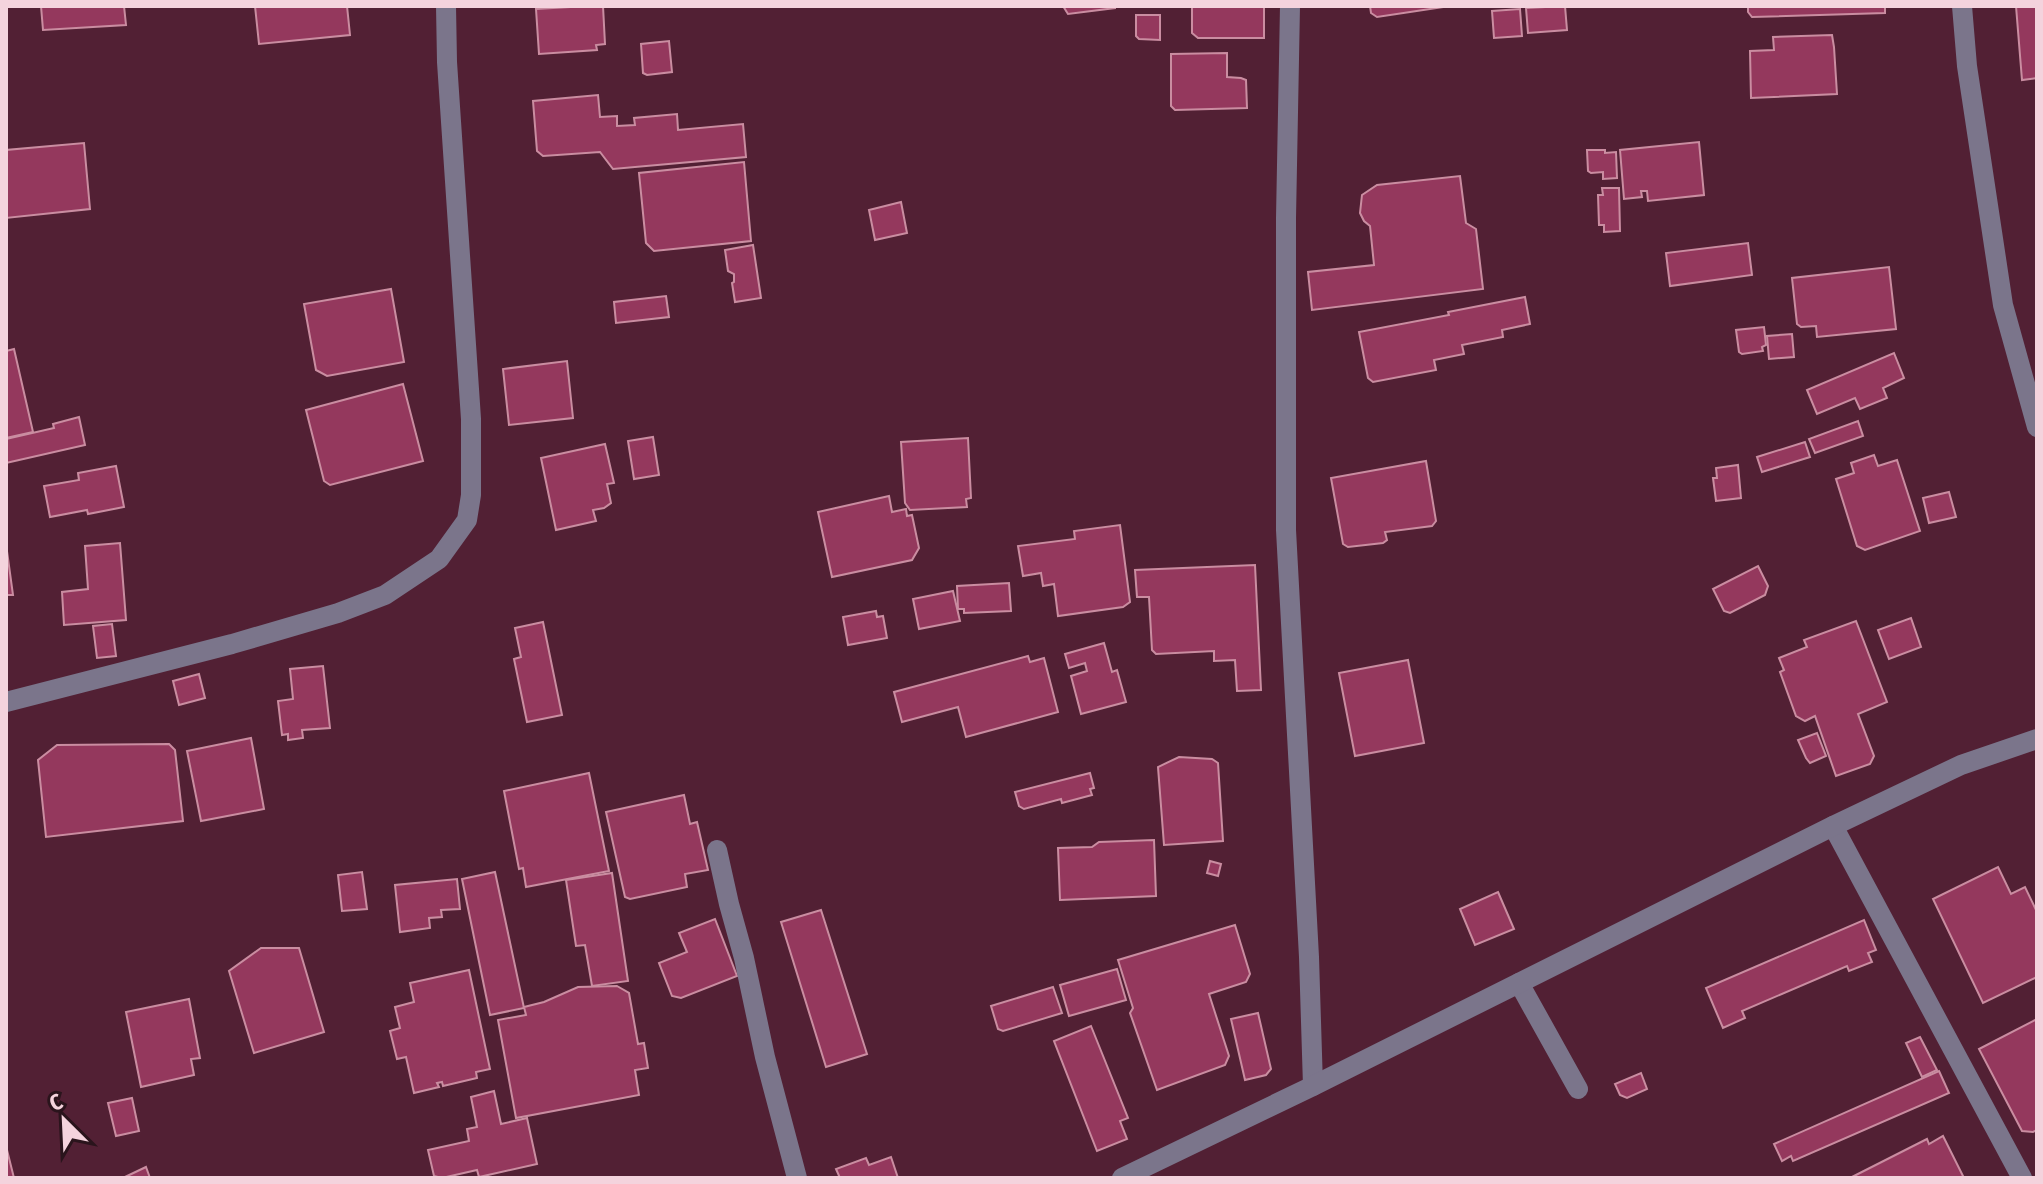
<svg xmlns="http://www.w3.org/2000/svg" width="2043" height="1184" font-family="'Fira Sans Condensed',sans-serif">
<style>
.building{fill:#94385d;stroke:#ca8da1;stroke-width:2}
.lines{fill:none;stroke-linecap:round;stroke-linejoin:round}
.minor{stroke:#7b758b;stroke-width:20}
</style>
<rect width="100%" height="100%" fill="#522034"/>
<g class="building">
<path d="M41,6H124L126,25L43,30Z"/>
<path d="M255,6H347L350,35L259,44Z"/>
<path d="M588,6H603L605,44L596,45L597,50L539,54L536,9Z"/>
<path d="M1063,6H1115V8L1068,14Z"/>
<path d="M1192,6H1264V38H1198L1192,33Z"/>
<path d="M1370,6H1450L1377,17L1371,13Z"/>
<path d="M1565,6L1567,30L1528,33L1526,8Z"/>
<path d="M1748,6H1885V13L1752,17L1748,12Z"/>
<path d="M2016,6H2037V78L2022,80Z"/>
<path d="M1520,9L1522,36L1494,38L1492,11Z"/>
<path d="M1136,15H1160V40L1139,39L1136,36Z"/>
<path d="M1832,35L1834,47L1837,94L1751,98L1750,51L1774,50L1773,37Z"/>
<path d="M669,41L672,72L647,75L643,73L641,44Z"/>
<path d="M1227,53V77L1241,78L1246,80L1247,108L1175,110L1171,106V54Z"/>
<path d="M598,95L600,117L617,116V126L635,125L634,118L677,114L678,130L743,124L746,157L613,169L600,152L543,156L537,151L533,101Z"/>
<path d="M1699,142L1704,195L1648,201L1647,191H1641L1642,197L1624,199L1620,150Z"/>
<path d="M84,143L90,209L6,218V150Z"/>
<path d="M1587,150H1605V153L1616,152L1617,178L1603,179V172L1591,173L1588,171Z"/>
<path d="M744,162L751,241L654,251L646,243L639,173Z"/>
<path d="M1460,176L1466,223L1476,229L1483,289L1312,310L1308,272L1374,265L1370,226L1364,221L1360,213L1362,195L1377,185Z"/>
<path d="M1602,188H1619L1620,231L1604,232V225H1599L1598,195H1603Z"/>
<path d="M901,202L907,233L875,240L869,210Z"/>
<path d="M1748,243L1752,275L1670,286L1666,253Z"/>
<path d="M753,245L761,298L735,302L732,283L734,282V274L728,271L725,250Z"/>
<path d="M1889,267L1896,329L1817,337L1816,326L1801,327L1797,324L1792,278Z"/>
<path d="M391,289L404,362L327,376L316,370L304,304Z"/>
<path d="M666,296L669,317L616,323L614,302Z"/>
<path d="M1525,297L1530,324L1502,330L1503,337L1462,345L1464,354L1434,360L1436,370L1373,382L1368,378L1359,332L1449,315L1448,312Z"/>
<path d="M1764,327L1766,345L1762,347L1763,351L1742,354L1739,352L1736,330Z"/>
<path d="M1792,334L1794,357L1769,359L1767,336Z"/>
<path d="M14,349L33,432L6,438V351Z"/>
<path d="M1894,353L1904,378L1883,388L1887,398L1860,409L1855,398L1817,414L1807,390Z"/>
<path d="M567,361L573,418L509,425L503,369Z"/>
<path d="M403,384L423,461L330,485L324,481L306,410Z"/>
<path d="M79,417L85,445L6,463V439L54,428L53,424Z"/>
<path d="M1858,421L1863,436L1815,453L1809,439Z"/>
<path d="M653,437L659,475L634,479L628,441Z"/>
<path d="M968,438L971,498L966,499L967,507L910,510L905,503L901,442Z"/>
<path d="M1805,442L1810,457L1762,472L1757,457Z"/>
<path d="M605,444L614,483L607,484L611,503L604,508L593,510L596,521L556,530L541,458Z"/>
<path d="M1874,455L1878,466L1897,460L1920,531L1865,550L1857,546L1836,479L1854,473L1851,463Z"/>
<path d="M1426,461L1436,521L1432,526L1385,532L1387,540L1383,543L1348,547L1343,544L1331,478Z"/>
<path d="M1738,465L1741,498L1716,501L1713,478H1717L1716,468Z"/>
<path d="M116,466L124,507L88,514L87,510L50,517L44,486L79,480L78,473Z"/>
<path d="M1949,492L1956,517L1929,523L1923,498Z"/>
<path d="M889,496L892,512L906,509L907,516L912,515L919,548L912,560L832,577L818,512Z"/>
<path d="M1120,525L1130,602L1123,607L1058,616L1054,584L1043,586L1041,573L1023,576L1018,546L1075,539L1074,531Z"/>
<path d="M120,543L126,620L64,625L62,592L88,589L85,546Z"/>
<path d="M6,544L13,595H6Z"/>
<path d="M1255,565L1261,690L1237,691L1235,660L1214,661V651L1156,654L1152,650L1149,597H1137L1135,570Z"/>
<path d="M1758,566L1768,586L1765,595L1730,613L1724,611L1713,589Z"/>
<path d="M1009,583L1011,611L964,613V609H958L957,586Z"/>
<path d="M953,591L960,621L919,629L913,599Z"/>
<path d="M876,611L877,617L883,616L887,638L848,645L843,617Z"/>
<path d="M1911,618L1921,647L1889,659L1878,630Z"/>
<path d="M1856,621L1887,702L1858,714L1874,756L1870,764L1836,776L1815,716L1805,721L1796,716L1780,672L1784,670L1779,658L1807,647L1804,640Z"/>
<path d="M543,622L562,715L527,722L514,659L521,657L515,628Z"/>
<path d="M112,624L116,656L97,658L93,626Z"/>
<path d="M1104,643L1112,672L1117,670L1126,702L1081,714L1071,676L1087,671L1085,663L1069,668L1065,654Z"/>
<path d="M1028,656L1030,662L1044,658L1058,712L966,737L958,707L902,722L894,692Z"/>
<path d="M1408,660L1424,743L1355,756L1339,673Z"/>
<path d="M323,666L330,728L302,730L303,738L288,740V734L282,735L278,701L293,699L290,669Z"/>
<path d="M199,674L205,698L179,705L173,681Z"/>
<path d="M1817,733L1826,756L1810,763L1806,758L1798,740Z"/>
<path d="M251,738L264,809L201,821L187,751Z"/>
<path d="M169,744L175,750L183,821L46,837L38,760L57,745Z"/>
<path d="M1179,757L1212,759L1218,763L1223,841L1164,845L1158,767Z"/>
<path d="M589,773L609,871L526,887L523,868L519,869L504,791Z"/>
<path d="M1090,773L1094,788L1090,789L1092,795L1062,803L1061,799L1024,809L1019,806L1015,792Z"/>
<path d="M684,795L690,824L697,822L708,870L685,874L687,887L630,899L625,897L606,812Z"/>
<path d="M1154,840L1156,896L1060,900L1058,848L1092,847L1099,842Z"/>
<path d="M1210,861L1221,864L1218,876L1207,873Z"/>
<path d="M1998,867L2011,894L2025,887L2037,912V977L1983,1003L1933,899Z"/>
<path d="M362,872L367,909L342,911L338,875Z"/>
<path d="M495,872L524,1008L490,1015L462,879Z"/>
<path d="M612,873L628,981L592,986L585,945L576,946L566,880Z"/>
<path d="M457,879L460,909L441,910L442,917L429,918L430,928L400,932L395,885Z"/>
<path d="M1498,892L1514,929L1475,945L1460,909Z"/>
<path d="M821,910L867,1054L826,1067L781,922Z"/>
<path d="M715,919L737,976L681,998L672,996L659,963L687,952L679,933Z"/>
<path d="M1864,920L1876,950L1868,953L1872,962L1849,971L1847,966L1742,1011L1745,1018L1723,1028L1706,988Z"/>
<path d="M1235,925L1250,974L1246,982L1209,994L1229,1056L1225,1065L1157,1090L1130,1013L1133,1008L1118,960Z"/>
<path d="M261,948H299L324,1032L254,1053L229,971Z"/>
<path d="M1117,969L1126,1000L1069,1016L1060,985Z"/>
<path d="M469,970L490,1069L476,1072L477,1078L443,1086L442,1082L437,1083L439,1087L414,1093L406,1057L397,1059L390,1031L400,1028L395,1007L414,1002L410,983Z"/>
<path d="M617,986L629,993L638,1044L644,1043L648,1068L635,1070L639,1095L516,1118L498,1020L526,1015L524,1007L544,1002L578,987Z"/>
<path d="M1053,987L1062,1013L1003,1031L998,1029L991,1006Z"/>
<path d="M189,999L200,1058L191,1059L194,1075L141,1087L126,1012Z"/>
<path d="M1258,1013L1271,1069L1266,1075L1245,1080L1231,1019Z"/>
<path d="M2037,1019V1130L2033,1132L2022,1131L1979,1049Z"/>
<path d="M1091,1026L1128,1118L1120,1121L1127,1139L1097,1151L1054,1041Z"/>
<path d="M1920,1037L1937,1070L1922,1077L1906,1043Z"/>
<path d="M1939,1071L1949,1093L1793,1161L1791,1156L1782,1161L1774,1144Z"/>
<path d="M1641,1073L1647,1089L1627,1098L1620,1095L1615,1084Z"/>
<path d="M494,1091L501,1124L527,1118L537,1164L479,1177L477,1170L442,1178L434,1176L428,1150L469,1141L467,1129L477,1127L471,1097Z"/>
<path d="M132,1098L139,1131L116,1136L108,1103Z"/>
<path d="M1943,1136L1964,1178H1850L1927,1139L1929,1144Z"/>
<path d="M6,1146L14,1178H6Z"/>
<path d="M891,1157L898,1178H840L836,1169L866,1158L869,1165Z"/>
<path d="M146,1167L150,1178H125V1177Z"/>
</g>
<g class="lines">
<g class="minor">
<path d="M1290,6L1286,218V530L1309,957L1313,1086"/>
<path d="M1962,6L1967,66L2003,305L2037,427"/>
<path d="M6,702L232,644L338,613L385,595L439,559L467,520L471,495V419L447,62L446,6"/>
<path d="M1833,826L2022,1178"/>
<path d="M717,850L729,904L744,958L765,1057L797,1178"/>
<path d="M1519,983L1578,1089"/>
<path d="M1122,1178L1313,1086L1833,826L1961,765L2037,739"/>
</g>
</g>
<rect width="2043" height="1184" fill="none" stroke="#f4d3dd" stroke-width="16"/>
<g transform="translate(64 1120) rotate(336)" stroke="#2a141c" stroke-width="6" paint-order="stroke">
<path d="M0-6L14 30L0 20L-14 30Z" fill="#f4d3dd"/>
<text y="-12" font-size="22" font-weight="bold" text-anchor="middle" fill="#f4d3dd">С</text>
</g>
</svg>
